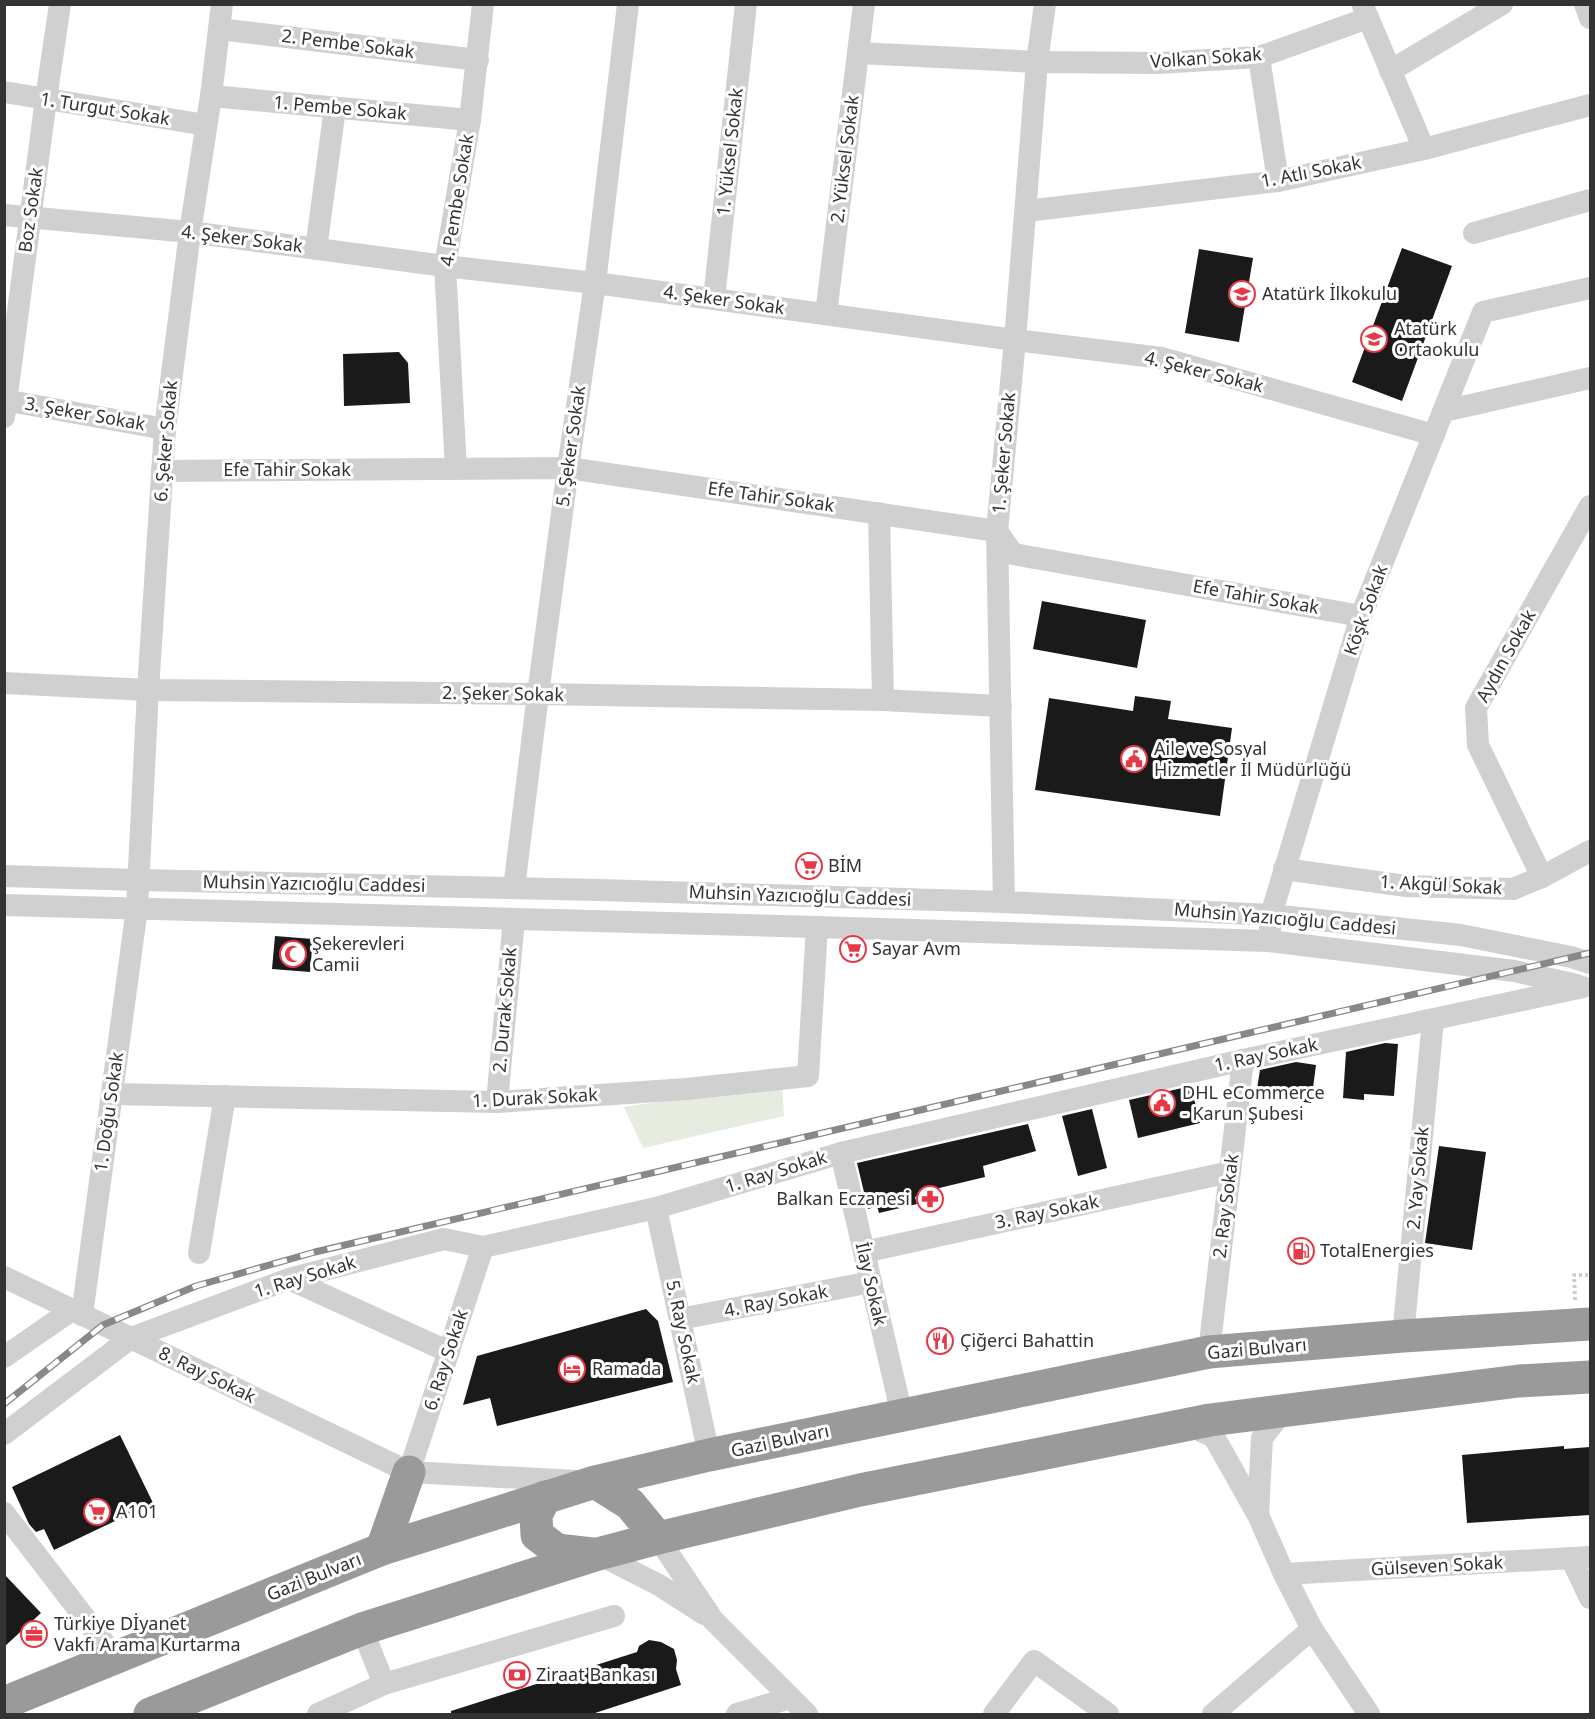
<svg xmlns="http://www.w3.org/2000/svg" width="1595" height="1719" font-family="'Noto Sans',sans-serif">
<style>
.green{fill:#e6ecdf}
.building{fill:#1a1a1a}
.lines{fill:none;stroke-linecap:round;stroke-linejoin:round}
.path{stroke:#cdcdcd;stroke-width:4;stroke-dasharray:3 3;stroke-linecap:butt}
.minor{stroke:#d0d0d0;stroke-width:22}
.highway{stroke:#9a9a9a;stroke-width:33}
.rail-casing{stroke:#888;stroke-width:7}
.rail{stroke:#fff;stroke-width:4.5;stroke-dasharray:14;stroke-linecap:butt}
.labels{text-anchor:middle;stroke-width:6;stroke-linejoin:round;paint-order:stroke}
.street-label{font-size:18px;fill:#333;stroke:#fff}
.poi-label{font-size:18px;fill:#333;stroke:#fff;text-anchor:start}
</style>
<rect width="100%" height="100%" fill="#fff"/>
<path class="green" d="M782,1083L784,1116L643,1148L624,1107Z"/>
<g class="building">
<path d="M1402,248L1452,266L1402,401L1352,382Z"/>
<path d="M1199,249L1253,258L1239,342L1185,333Z"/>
<path d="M399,352L408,363L410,403L344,406L343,354Z"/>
<path d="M1042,601L1146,620L1137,668L1033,649Z"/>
<path d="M1135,696L1171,701L1168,719L1232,728L1220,816L1035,790L1049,698L1133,711Z"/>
<path d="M275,936L313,939L310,972L272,969Z"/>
<path d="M1385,1043L1398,1044L1394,1096L1364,1094V1100L1343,1098L1346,1052Z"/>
<path d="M1296,1062L1316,1065L1311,1103L1256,1095L1260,1070Z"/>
<path d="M1191,1086L1200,1123L1138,1138L1129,1100Z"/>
<path d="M1092,1109L1107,1168L1078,1176L1062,1116Z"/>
<path d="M1028,1124L1036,1151L983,1166L985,1177L931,1190L932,1193L915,1197L917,1204L879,1213L877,1206L868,1209L857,1163Z"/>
<path d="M1439,1146L1486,1152L1472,1250L1425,1243Z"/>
<path d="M646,1309L658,1321L673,1382L497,1426L490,1398L463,1405L477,1356Z"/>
<path d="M120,1435L153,1503L54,1550L44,1529L36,1532L29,1524L12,1487Z"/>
<path d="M1564,1446V1449L1590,1447V1515L1467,1523L1462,1455Z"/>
<path d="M4,1574L41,1613L4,1647Z"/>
<path d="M649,1640L661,1642L674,1649L677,1660L676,1669L681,1685L592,1714H451V1711L637,1652L639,1646Z"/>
</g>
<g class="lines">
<path class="path" d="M1575,1300L1574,1275H1590"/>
<g class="minor">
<path d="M1585,4L1590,18"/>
<path d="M1363,6L1424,149"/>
<path d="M219,29L478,60"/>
<path d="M858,53L1037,62L1158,63L1259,57L1368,18"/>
<path d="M1259,57L1278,181"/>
<path d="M1390,71L1502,4"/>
<path d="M4,92L206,125"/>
<path d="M211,96L470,120"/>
<path d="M1026,211L1278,181L1424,149L1590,105"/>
<path d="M4,215L190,232L445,266L595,283L1015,340L1162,358L1434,435"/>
<path d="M1474,233L1590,200"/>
<path d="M316,249L335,108"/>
<path d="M714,299L746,4"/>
<path d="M826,314L864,4"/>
<path d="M4,400L165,429"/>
<path d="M1444,411L1590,378"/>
<path d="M4,417L46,99L60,4"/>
<path d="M456,469L445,266L470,120L483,4"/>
<path d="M162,471L568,468L997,531L1013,554L1361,616"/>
<path d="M879,513L883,700"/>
<path d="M4,683L148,690L538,694L883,700L1001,706"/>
<path d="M1284,869L1406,886L1513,889L1542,877L1590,851"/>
<path d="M4,876L139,880L599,890L1004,902L1271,915L1461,935L1571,957L1590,963"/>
<path d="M1542,877L1478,745L1476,708L1590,506"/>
<path d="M514,888L538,694L568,468L595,283L628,4"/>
<path d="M1004,902L997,531L1015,340L1037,62L1045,4"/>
<path d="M4,905L817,927L1269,941L1514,971L1577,985"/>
<path d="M1270,929L1271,915L1361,616L1483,312L1590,288"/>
<path d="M112,1094L497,1102L686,1089L808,1076L817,927"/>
<path d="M497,1102L514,919"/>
<path d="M841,1153L902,1415"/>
<path d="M656,1208L709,1455"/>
<path d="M864,1252L1230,1172"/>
<path d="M199,1253L225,1096"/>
<path d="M4,1277L409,1472L576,1481"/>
<path d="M289,1279L449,1352"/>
<path d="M82,1315L137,908L148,690L165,429L190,232L211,96L222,4"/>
<path d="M680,1319L871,1282"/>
<path d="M1403,1336L1433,1020"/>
<path d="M1209,1352L1243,1060"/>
<path d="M4,1357L72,1310"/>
<path d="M1188,1425L1214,1437L1258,1515L1284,1574L1312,1629L1369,1714"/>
<path d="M4,1434L131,1338L289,1279L444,1239L483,1247L656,1208L841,1153L1243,1060L1583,987"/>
<path d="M409,1472L483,1247"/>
<path d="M4,1513L115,1657"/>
<path d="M1258,1515L1262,1438L1282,1412"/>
<path d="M658,1538L713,1620L807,1714"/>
<path d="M598,1554L659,1585L704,1614"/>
<path d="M1571,1558L1590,1598"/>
<path d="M1284,1574L1590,1557"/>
<path d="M362,1629L384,1684"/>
<path d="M318,1714L384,1684L614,1616"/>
<path d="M737,1714L790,1698"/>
<path d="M994,1714L1034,1661L1108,1714"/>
<path d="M1213,1714L1312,1629"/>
</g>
<g class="highway">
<path d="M595,1482L630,1504L658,1538"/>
<path d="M545,1497L536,1515L537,1535L557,1550L592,1554"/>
<path d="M382,1549L409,1472"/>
<path d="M4,1703L382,1549L595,1482L709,1455L1209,1352L1403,1336L1590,1324"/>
<path d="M150,1714L362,1629L598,1554L658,1538L860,1490L1210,1420L1519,1381L1590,1377"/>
</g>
<defs>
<path id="rail" d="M4,1404L103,1325L196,1286L315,1252L1590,953"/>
</defs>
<use href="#rail" class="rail-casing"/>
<use href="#rail" class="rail"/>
</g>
<defs>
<symbol id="school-ring" viewBox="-11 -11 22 22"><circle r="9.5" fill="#fff" stroke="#e63946" stroke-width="1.5"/><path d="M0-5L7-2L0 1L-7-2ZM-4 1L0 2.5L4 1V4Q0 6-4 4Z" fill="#e63946"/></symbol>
<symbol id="civic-ring" viewBox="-11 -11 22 22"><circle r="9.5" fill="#fff" stroke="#e63946" stroke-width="1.5"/><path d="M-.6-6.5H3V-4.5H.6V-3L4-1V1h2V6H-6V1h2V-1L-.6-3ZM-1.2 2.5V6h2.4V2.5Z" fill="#e63946"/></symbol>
<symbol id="supermarket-ring" viewBox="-11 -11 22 22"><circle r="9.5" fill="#fff" stroke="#e63946" stroke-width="1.5"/><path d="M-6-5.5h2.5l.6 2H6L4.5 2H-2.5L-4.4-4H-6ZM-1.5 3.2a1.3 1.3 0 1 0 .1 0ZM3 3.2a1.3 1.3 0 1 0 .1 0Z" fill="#e63946"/></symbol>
<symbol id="mosque-ring" viewBox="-11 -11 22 22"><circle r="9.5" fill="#fff" stroke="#e63946" stroke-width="1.5"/><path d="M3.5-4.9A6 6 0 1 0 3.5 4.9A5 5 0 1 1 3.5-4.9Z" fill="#e63946"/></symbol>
<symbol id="pharmacy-ring" viewBox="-11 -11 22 22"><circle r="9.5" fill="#fff" stroke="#e63946" stroke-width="1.5"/><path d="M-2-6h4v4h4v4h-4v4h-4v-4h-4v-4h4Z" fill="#e63946"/></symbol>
<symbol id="fuel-ring" viewBox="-11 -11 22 22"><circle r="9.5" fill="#fff" stroke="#e63946" stroke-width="1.5"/><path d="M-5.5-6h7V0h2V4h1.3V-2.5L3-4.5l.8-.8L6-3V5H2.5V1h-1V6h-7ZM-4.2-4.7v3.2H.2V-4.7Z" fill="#e63946"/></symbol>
<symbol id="restaurant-ring" viewBox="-11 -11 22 22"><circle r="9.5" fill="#fff" stroke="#e63946" stroke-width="1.5"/><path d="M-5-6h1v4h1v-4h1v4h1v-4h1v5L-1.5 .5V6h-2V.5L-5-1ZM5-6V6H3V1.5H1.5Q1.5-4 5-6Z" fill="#e63946"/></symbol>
<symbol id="hotel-ring" viewBox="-11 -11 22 22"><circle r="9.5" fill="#fff" stroke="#e63946" stroke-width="1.5"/><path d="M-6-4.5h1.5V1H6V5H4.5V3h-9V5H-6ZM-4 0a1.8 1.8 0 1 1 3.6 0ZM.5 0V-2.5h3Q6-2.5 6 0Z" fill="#e63946"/></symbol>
<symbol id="office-ring" viewBox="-11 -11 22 22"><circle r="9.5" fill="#fff" stroke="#e63946" stroke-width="1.5"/><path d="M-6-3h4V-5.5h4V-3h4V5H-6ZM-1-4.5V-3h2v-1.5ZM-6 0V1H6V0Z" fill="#e63946"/></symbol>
<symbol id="bank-ring" viewBox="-11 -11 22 22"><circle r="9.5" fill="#fff" stroke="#e63946" stroke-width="1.5"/><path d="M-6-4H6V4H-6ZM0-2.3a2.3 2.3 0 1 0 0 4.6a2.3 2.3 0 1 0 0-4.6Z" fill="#e63946"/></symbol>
</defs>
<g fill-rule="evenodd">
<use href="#school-ring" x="1227" y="279" width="30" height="30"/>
<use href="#school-ring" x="1359" y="324" width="30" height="30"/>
<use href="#civic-ring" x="1119" y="744" width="30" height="30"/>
<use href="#supermarket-ring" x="794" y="851" width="30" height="30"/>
<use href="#supermarket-ring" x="838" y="934" width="30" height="30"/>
<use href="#mosque-ring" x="278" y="939" width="30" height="30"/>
<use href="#civic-ring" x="1147" y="1088" width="30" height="30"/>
<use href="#pharmacy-ring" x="915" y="1184" width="30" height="30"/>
<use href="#fuel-ring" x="1286" y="1236" width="30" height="30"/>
<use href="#restaurant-ring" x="925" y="1326" width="30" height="30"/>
<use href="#hotel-ring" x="557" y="1354" width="30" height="30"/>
<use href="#supermarket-ring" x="82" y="1497" width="30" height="30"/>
<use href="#office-ring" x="19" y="1619" width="30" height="30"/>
<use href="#bank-ring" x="502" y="1660" width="30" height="30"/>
</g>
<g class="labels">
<g class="street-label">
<text transform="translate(348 44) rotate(7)" y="6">2. Pembe Sokak</text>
<text transform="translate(1206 58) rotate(-4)" y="6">Volkan Sokak</text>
<text transform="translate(340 108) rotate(5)" y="6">1. Pembe Sokak</text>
<text transform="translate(105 109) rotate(9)" y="6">1. Turgut Sokak</text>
<text transform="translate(730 152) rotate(-84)" y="6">1. Yüksel Sokak</text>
<text transform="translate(845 159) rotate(-83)" y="6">2. Yüksel Sokak</text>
<text transform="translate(1311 172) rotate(-11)" y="6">1. Atlı Sokak</text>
<text transform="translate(457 200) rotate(-81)" y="6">4. Pembe Sokak</text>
<text transform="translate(31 210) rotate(-82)" y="6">Boz Sokak</text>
<text transform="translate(242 239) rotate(7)" y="6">4. Şeker Sokak</text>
<text transform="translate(724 300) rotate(8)" y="6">4. Şeker Sokak</text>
<text transform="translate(1204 372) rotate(14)" y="6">4. Şeker Sokak</text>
<text transform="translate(85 414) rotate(10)" y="6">3. Şeker Sokak</text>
<text transform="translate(166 441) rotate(-85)" y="6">6. Şeker Sokak</text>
<text transform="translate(571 446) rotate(-82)" y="6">5. Şeker Sokak</text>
<text transform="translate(1004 453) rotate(-85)" y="6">1. Şeker Sokak</text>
<text x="287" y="476">Efe Tahir Sokak</text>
<text transform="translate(771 497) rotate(8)" y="6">Efe Tahir Sokak</text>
<text transform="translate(1256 597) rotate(10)" y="6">Efe Tahir Sokak</text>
<text transform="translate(1366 610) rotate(-70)" y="6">Köşk Sokak</text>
<text transform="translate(1506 656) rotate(-61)" y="6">Aydın Sokak</text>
<text transform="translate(503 694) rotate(1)" y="6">2. Şeker Sokak</text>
<text transform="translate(314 884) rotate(1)" y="6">Muhsin Yazıcıoğlu Caddesi</text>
<text transform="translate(1441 885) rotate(3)" y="6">1. Akgül Sokak</text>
<text transform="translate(800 896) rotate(2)" y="6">Muhsin Yazıcıoğlu Caddesi</text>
<text transform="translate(1285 919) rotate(5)" y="6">Muhsin Yazıcıoğlu Caddesi</text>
<text transform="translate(505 1010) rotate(-85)" y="6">2. Durak Sokak</text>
<text transform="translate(1266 1055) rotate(-12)" y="6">1. Ray Sokak</text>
<text transform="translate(535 1098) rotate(-3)" y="6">1. Durak Sokak</text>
<text transform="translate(109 1112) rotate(-82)" y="6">1. Doğu Sokak</text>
<text transform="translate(776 1172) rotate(-17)" y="6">1. Ray Sokak</text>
<text transform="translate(1418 1178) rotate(-85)" y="6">2. Yay Sokak</text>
<text transform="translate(1226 1206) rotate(-83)" y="6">2. Ray Sokak</text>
<text transform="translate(1047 1212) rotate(-12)" y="6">3. Ray Sokak</text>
<text transform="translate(305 1277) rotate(-17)" y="6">1. Ray Sokak</text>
<text transform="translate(871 1284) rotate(77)" y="6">İlay Sokak</text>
<text transform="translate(776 1301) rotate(-11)" y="6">4. Ray Sokak</text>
<text transform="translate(683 1332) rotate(78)" y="6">5. Ray Sokak</text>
<text transform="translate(1257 1349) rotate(-5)" y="6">Gazi Bulvarı</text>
<text transform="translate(446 1360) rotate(-72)" y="6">6. Ray Sokak</text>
<text transform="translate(207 1375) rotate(26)" y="6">8. Ray Sokak</text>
<text transform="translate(780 1441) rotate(-12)" y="6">Gazi Bulvarı</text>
<text transform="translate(1437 1566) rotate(-3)" y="6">Gülseven Sokak</text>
<text transform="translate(314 1577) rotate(-22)" y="6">Gazi Bulvarı</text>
</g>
<g class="poi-label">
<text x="1262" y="300">Atatürk İlkokulu</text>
<text x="1394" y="335">Atatürk<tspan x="1394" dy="21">Ortaokulu</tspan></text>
<text x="1154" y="755">Aile ve Sosyal<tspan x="1154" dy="21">Hizmetler İl Müdürlüğü</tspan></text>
<text x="828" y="872">BİM</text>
<text x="312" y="950">Şekerevleri<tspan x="312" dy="21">Camii</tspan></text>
<text x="872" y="955">Sayar Avm</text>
<text x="1182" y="1099">DHL eCommerce<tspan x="1182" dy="21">- Karun Şubesi</tspan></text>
<text x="910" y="1205" text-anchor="end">Balkan Eczanesi</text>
<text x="1320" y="1257">TotalEnergies</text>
<text x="960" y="1347">Çiğerci Bahattin</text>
<text x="592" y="1375">Ramada</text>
<text x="116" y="1518">A101</text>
<text x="54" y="1630">Türkiye Dİyanet<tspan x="54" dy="21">Vakfı Arama Kurtarma</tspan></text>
<text x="536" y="1681">Ziraat Bankası</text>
</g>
</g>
<rect width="1595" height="1719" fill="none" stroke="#333333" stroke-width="12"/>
</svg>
